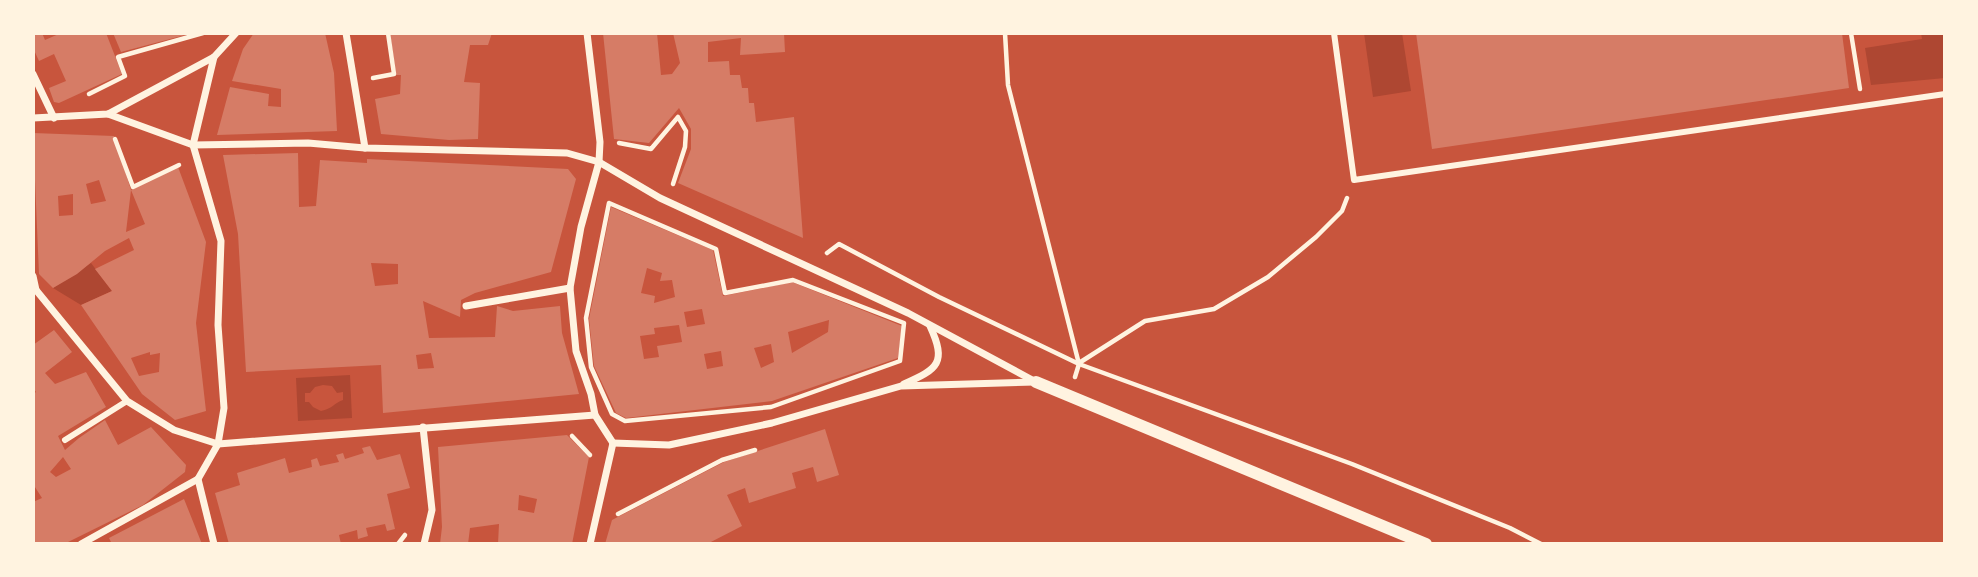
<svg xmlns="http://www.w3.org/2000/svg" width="1978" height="577" font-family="'Public Sans',sans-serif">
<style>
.green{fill:#ae4732;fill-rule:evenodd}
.building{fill:#d67c66;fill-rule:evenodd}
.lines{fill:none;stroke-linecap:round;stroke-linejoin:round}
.path{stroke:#fff3e0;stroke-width:4.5}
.pedestrian{stroke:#fff3e0;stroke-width:6}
.minor{stroke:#fff3e0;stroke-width:7}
.tertiary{stroke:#fff3e0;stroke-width:12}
</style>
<rect width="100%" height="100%" fill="#c8553d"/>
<g class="green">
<path d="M1364,33H1402L1411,91L1373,97Z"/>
<path d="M1921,33H1945V78L1871,85L1865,48L1922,39Z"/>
<path d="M91,263L112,291L81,305L53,288Z"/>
<path d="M350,375L352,418L298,421L296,378ZM323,385L332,386L337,393L343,392V400C334,403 332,409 321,411L313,407L309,402H305V393H310L315,387Z"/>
</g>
<g class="building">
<path d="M33,33H42L45,40L61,33H106L122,74L59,103L54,102L49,88L66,81L54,54L39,61L33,48Z"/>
<path d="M113,33H189V34L121,52Z"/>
<path d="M254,33H325L334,73L337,131L217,135L230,87L269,94L268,106L281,107V89L232,81L243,49Z"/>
<path d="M390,33H492L488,45H470L464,82L480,83L478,139L449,140L381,134L375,99L400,94L401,75H396Z"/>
<path d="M603,33H657L661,75L672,74L680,63L673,33H784L785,52L740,55L741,38L708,42V62L729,61L730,75H740L742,88H748L749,103H754L756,122L794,117L803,238L678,183L691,149V129L679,108L649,143L614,139Z"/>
<path d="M1416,33H1842L1849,88L1432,149Z"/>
<path d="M33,133L114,136L131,190L126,232L145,224L131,190L178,167L206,242L196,323L206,411L175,420L142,394L81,305L112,291L95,269L134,250L129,238L105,251L77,274L53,288L39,274ZM99,180L106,201L91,204L86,184ZM73,194V215L59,216L58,196ZM150,352V355L160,353L159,372L139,376L131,358Z"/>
<path d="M298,153L299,207L316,206L320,160L367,163V159L568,169L576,179L551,272L475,293L461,300L460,317L423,301L429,338L495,337L497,306L513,311L560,306L562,333L579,394L383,413L381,365L246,372L238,234L223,155ZM371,263L398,264V284L375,286ZM431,353L434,368L418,369L416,355Z"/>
<path d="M611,207L713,250L723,296L792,282L902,326L898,358L772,401L626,418L616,413L594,366L589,319ZM647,268L662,273L660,281L672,280L675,297L654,303L655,296L641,293ZM702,309L705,324L687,327L684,312ZM829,320L828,332L792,353L788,332ZM679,325L682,342L657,346L659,357L644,359L640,336L655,334L654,328ZM771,344L774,362L761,368L754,348ZM721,351L723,366L707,369L704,354Z"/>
<path d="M54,330L72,352L45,373L55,384L86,372L106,407L58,436L65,450L79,438L105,420L118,445L151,427L186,465L185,472L143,505L64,544H33V502L42,498L33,484V394L36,392L33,388V345ZM63,457L71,469L56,477L50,472Z"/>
<path d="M825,429L839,475L817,482L813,467L792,473L796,488L749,503L745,488L727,495L742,526L707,544H605L612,520L724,462Z"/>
<path d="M567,435L589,457L572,544H498L499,524L470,528L468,544H440L442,527L438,447ZM519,495L537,499L534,513L518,510Z"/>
<path d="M370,446L377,460L400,454L410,488L387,494L395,529L387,531L385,524L366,528L368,536L358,539L357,530L339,535L341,544H229L215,493L240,485L237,473L285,458L289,473L312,467L311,460L317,458L320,466L339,462L336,455L343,453L345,459L364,453L362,448Z"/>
<path d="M184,499L202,544H112L109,538Z"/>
</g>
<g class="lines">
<g class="path">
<path d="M1005,33L1008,85L1079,364L1075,377"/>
<path d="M1851,33L1860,89"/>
<path d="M373,78L394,74L388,33"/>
<path d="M89,94L125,76L118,57L203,33"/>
<path d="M115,139L133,187L179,165"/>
<path d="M619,143L651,149L678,117L686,131L685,147L673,184"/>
<path d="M609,203L716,249L725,293L793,280L904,323L900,361L771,407L625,421L612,414L591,367L586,318Z"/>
<path d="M827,253L839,244L939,297L1079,364L1352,464L1510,528L1541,544"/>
<path d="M1079,363L1145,321L1214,309L1268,277L1316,237L1342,211L1347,198"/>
<path d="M572,436L590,455"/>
<path d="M618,514L722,460L755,450"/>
<path d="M398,544L405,535"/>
</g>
<g class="pedestrian">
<path d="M1334,33L1354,180L1945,94"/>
<path d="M65,440L127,401"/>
</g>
<g class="minor">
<path d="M346,33L365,148"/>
<path d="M587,33L600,142L599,162L581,227L570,288L576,351L591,394L595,415L613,443"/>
<path d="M214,57L193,145L221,241L218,325L224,408L218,444L198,479L214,544"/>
<path d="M33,74L54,118"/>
<path d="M108,114L193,145L308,143L365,148L567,153L599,162L660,198L908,313L1036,382"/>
<path d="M33,118L108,114L214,57L236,33"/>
<path d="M33,276L36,290"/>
<path d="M33,290H36L127,401L174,430L218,444L595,415"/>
<path d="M466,306L570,288"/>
<path d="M904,384C938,369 947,363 930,326"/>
<path d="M423,427L432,510L424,544"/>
<path d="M613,443L669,445L772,423L901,386L1035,382"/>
<path d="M81,544L198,479"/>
<path d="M590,544L613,443"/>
</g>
<path class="tertiary" d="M1036,382L1426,544"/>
</g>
<rect width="1978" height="577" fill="none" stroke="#fff3e0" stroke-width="70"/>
</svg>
